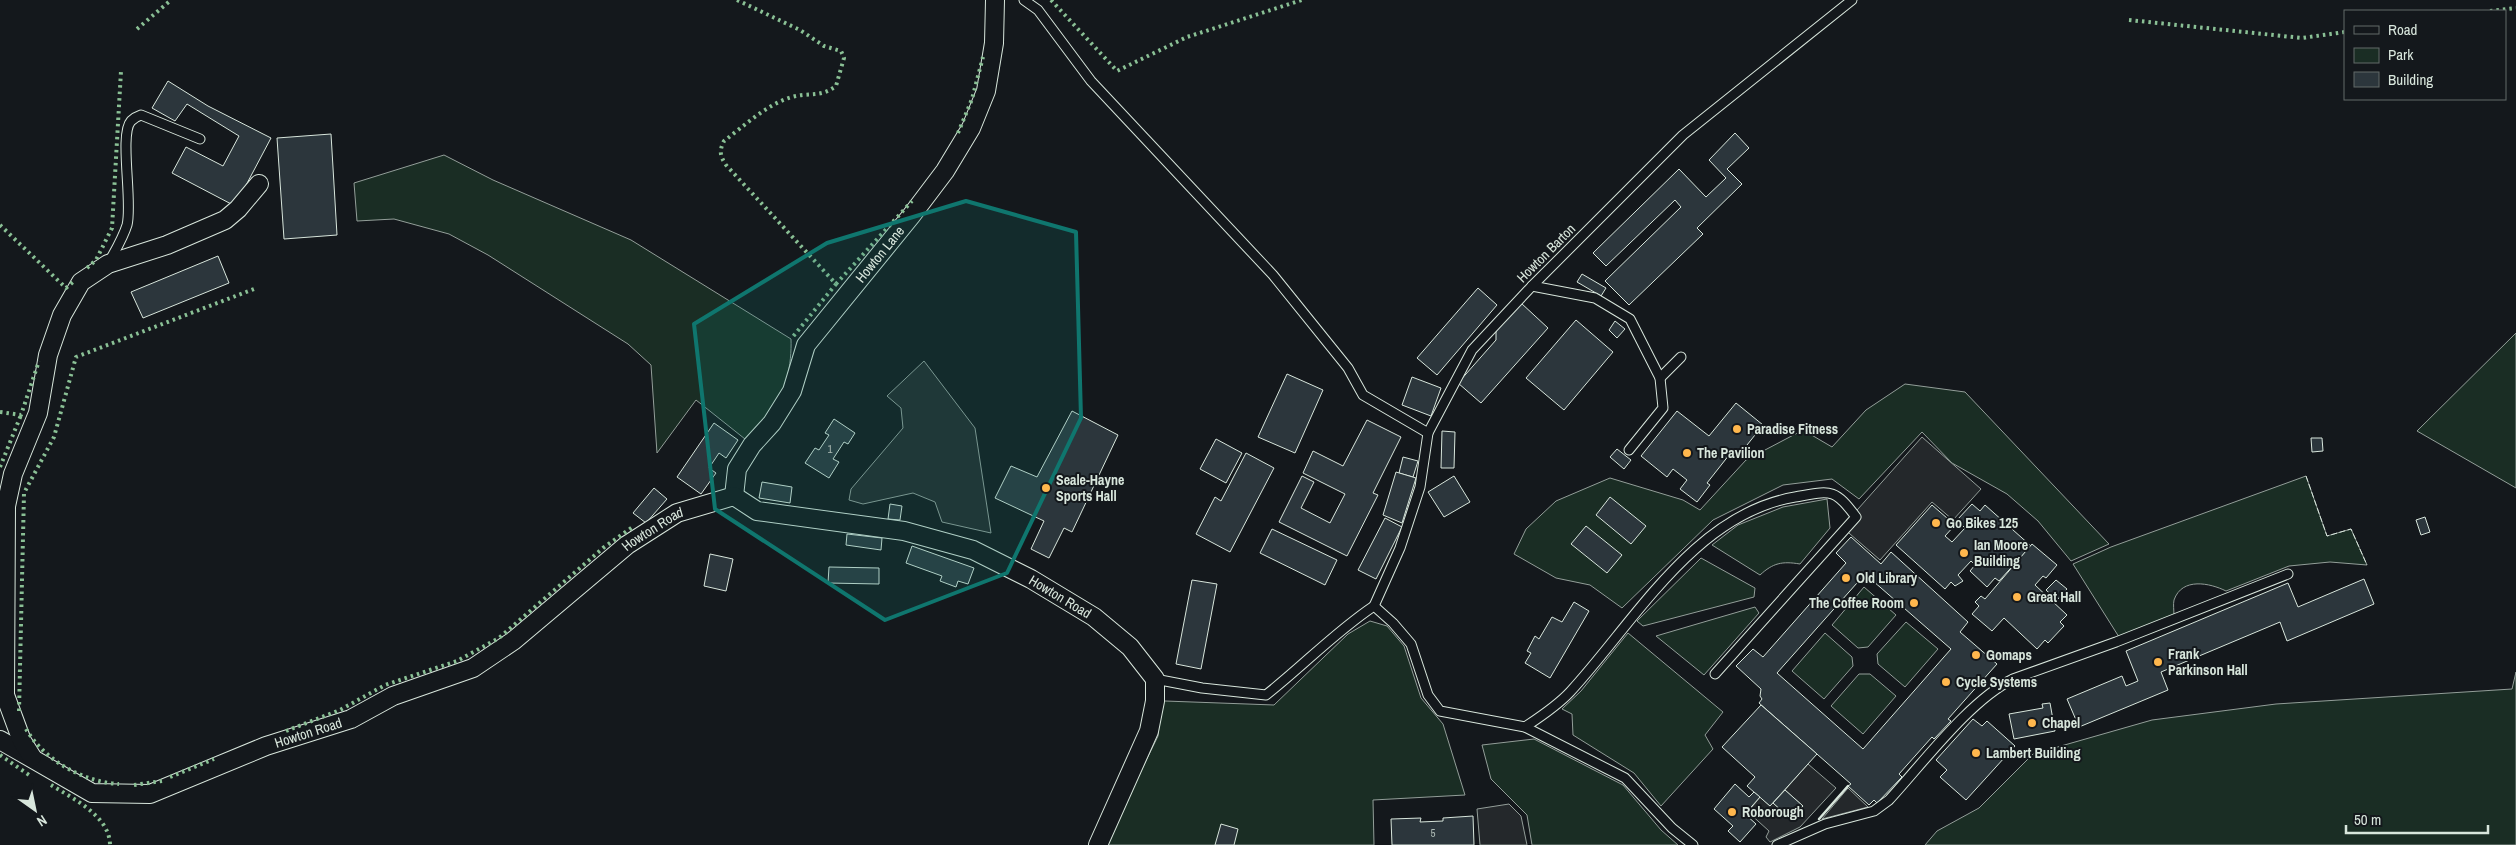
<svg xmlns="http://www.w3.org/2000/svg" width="2516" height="845" font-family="'Archivo Narrow',sans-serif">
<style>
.green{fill:#1a2d24;stroke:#939e99}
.parking{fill:#24282b;stroke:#939e99}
.building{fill:#2c363c;stroke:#d8e6dc;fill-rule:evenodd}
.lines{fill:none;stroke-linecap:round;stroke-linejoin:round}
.lane-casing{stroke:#d8e6dc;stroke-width:11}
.street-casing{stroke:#d8e6dc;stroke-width:20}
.lane{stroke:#14181c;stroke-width:9}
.street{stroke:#14181c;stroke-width:18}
.hedge{stroke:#8ac095;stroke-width:4;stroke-dasharray:2.5 4;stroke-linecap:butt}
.fence{stroke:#d8e6dc;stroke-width:1;stroke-dasharray:6 2.5;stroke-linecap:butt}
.wall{stroke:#d8e6dc;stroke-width:2.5}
.marked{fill:#0f766e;fill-opacity:0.2;stroke:#0f766e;stroke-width:4;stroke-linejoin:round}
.poi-dot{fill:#ffb74d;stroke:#14181c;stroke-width:2}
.labels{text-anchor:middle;stroke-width:4;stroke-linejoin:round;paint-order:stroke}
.number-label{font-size:11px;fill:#adbab4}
.street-label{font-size:14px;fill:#d8e6dc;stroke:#14181c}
.poi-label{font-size:14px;font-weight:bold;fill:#d8e6dc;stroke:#14181c;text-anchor:start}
</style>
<rect width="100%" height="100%" fill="#14181c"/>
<g class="green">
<path d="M444,155L493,180L631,240L791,339C792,364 786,394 770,414C763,423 753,431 745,439L696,400L657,453L651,365L628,344L488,255L449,234L394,219L357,221L354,183Z"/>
<path d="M2516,333V488L2417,431Z"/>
<path d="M1905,384L1965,392L2109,544L2071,561L2038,521L2007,494L1952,463L1922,432L1859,499L1832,479L1783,485L1713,520L1622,608L1590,585L1556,578L1514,554L1526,529L1556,501L1610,478L1683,500L1700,510L1746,460L1803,430L1832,447L1866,410Z"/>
<path d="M2306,476L2327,536L2351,529L2367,565L2330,562L2289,566L2226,591C2210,583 2182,577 2174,600C2173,604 2174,611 2174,616L2119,637L2073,564L2111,547Z"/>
<path d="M1827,499L1830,528L1800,564C1782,561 1773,563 1760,575L1712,545L1738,525L1783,507Z"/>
<path d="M1701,558L1755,588L1754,597L1643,626L1637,621Z"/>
<path d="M1864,587L1896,615L1868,647L1858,648L1832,625Z"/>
<path d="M1755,607L1759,613L1704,675L1656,636Z"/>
<path d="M1370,621L1387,626L1404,646L1421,698L1443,724L1465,795L1373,800L1374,845H1105L1158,736L1161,705L1165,701L1274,705L1348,634Z"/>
<path d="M1906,622L1938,649L1905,687L1878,664L1877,654Z"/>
<path d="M1628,633L1723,712L1705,735L1713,749L1661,806L1634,773L1573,735L1572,714L1562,709L1581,691Z"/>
<path d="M1825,633L1852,657L1853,666L1824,699L1792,671Z"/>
<path d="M2516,672V845H1925L1937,831L1979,808L2033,754L2152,720L2276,704L2512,689Z"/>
<path d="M1859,674H1870L1896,696L1863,734L1831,706Z"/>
<path d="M1534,739L1623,785L1661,830L1678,845H1532L1527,815L1491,779L1482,745Z"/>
</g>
<g class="parking">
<path d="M924,361L975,428L991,533L942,522L935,502L913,493L863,504L849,500L851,489L903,428L901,408L887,396Z"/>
<path d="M1922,437L1981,489L1953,520L1932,502L1880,560L1842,527Z"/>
<path d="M1808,764L1836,788L1800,827L1770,842L1766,837L1769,831L1748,812L1760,797L1770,806L1773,803L1791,819L1803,806L1785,790Z"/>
<path d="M1848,788L1868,807L1822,819Z"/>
<path d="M1509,804L1521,816L1527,845H1480L1477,809Z"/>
</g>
<g class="building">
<path d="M168,81L208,106L271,138L235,206L172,173L186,147L223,166L239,136L187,104L175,121L152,108Z"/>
<path d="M1735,133L1749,148L1727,169L1742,184L1697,228L1703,234L1629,305L1605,281L1681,207L1675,200L1606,266L1593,253L1679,169L1706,197L1726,178L1709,160Z"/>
<path d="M331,134L337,235L284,239L277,138Z"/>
<path d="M218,256L229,283L143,318L131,292Z"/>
<path d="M1582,274L1606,288L1601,296L1577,282Z"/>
<path d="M1478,288L1497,305L1437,375L1417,358Z"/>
<path d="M1521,303L1548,328L1481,403L1458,383L1496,340V331Z"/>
<path d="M1576,320L1613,352L1564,410L1526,378Z"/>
<path d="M1615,321L1625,329L1617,338L1609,330Z"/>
<path d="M1287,374L1323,390L1295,453L1258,437Z"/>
<path d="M1412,377L1441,388L1431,416L1402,405Z"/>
<path d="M1736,403L1763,425L1739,455L1733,450L1707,483L1710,485L1697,502L1680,489L1687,480L1673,469L1667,477L1641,456L1677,411L1709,436Z"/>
<path d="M1072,411L1118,435L1072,532L1064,528L1049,558L1031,549L1044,521L995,498L1011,466L1037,477Z"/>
<path d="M834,419L855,433L848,444L844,442L833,459L839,462L829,478L805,463L815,448L819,450L829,435L825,433Z"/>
<path d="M1367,420L1401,437L1373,493L1378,495L1347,556L1279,522L1302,476L1314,482L1301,508L1330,523L1345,494L1303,473L1313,451L1343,466Z"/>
<path d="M714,423L738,440L726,458L719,453L709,468L716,473L701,494L677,477Z"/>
<path d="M1442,431L1455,432L1454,468H1441Z"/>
<path d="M2311,438H2322L2323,451L2312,452Z"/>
<path d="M1216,439L1242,453L1226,483L1200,469Z"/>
<path d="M1617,449L1631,460L1624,469L1610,457Z"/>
<path d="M1246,453L1274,468L1230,552L1196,534L1215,497L1221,501Z"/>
<path d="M1403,457L1418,461L1413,477L1399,473Z"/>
<path d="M1396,472L1416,478L1402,523L1383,515Z"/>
<path d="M1454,476L1470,502L1444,517L1428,492Z"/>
<path d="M762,482L792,487L790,503L759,498Z"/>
<path d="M654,488L667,499L646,523L633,513Z"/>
<path d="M1610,497L1646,526L1631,544L1596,515Z"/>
<path d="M890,504L902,506L900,520L888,519Z"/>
<path d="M1972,504L1980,511L1985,505L2031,546L1999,581L1995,578L1987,587L1970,571L1975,565L1971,561L1958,575L1963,581L1955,586L1951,582L1945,589L1896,545L1932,505L1955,525L1945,536L1952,542L1965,528L1957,520Z"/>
<path d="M2425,517L2430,532L2421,535L2416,520Z"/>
<path d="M1385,518L1402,527L1376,579L1358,570Z"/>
<path d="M1586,526L1622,555L1607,573L1571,544Z"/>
<path d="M1272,529L1337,560L1325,585L1260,553Z"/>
<path d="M847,534L882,538L881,550L846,545Z"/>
<path d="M1851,537L1881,564L1891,552L1968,622L1960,632L1997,664L1948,719L1951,721L1934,739L1932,737L1899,774L1902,777L1877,803L1874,800L1869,805L1848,786L1851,784L1759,703L1762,699L1760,696L1761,689L1736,666L1753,649L1763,657L1846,563L1836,553ZM1865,574L1951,649L1863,749L1777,673Z"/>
<path d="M2032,544L2057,565L2046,578L2043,576L2035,585L2067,615L2060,622L2064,626L2048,643L2045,640L2037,649L2004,618L1992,631L1972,614L1979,606L1975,602L1981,596L1985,599Z"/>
<path d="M912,546L974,568L968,584L958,581L956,587L940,581L942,576L906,563Z"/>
<path d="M710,554L733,559L726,591L704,586Z"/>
<path d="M829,567L879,568V584L828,583Z"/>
<path d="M2364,579L2374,604L2287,641L2280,622L2161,672L2168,690L2079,727L2067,699L2122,676L2126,686L2138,681L2126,651L2288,583L2298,607Z"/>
<path d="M1192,580L1217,584L1201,669L1176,664Z"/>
<path d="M2056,580L2067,589L2057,600L2046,590Z"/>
<path d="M1574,602L1589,611L1550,678L1525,663L1531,653L1527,651L1535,636L1539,639L1552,617L1562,622Z"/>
<path d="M2050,703L2055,731L2014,739L2009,714L2043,708L2042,704Z"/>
<path d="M1761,705L1817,754L1770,806L1747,786L1755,777L1722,747Z"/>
<path d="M1973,719L1982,726L1987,721L2015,746L1966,800L1940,777L1947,770L1936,760Z"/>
<path d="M1735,784L1749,797L1754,792L1760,797L1745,814L1756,824L1740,842L1728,831L1733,826L1714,809Z"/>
<path d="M1785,790L1803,806L1791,819L1773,803Z"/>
<path d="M1473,816L1474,845H1392L1391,819L1421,818L1420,822L1443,821V818Z"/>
<path d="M1221,824L1238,829L1234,845H1215Z"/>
</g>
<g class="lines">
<defs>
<g id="lane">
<path d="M1024,0L1038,10L1091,81L1273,275L1348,368L1363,395L1428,433"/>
<path d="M108,264C115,251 123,238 127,225C133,203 119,134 131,121C134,118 138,116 141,115L200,139"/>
<path d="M1532,286L1595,298L1630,319L1660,378L1663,408L1629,450"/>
<path d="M1660,378L1681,357"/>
<path d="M1374,606L1400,548L1420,487L1428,433L1472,350L1532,286L1683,135L1852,0"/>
<path d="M1155,679L1202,688L1266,695C1303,666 1335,632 1374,606L1393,623L1411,644L1428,695L1440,711L1525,727L1625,778L1672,828L1693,845"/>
<path d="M1525,727C1540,717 1557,706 1570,692C1634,623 1694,514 1795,497C1830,491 1834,487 1856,517L1715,674"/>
<path d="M1777,845L1825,824L1874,811L1889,800C1923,763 1970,700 2013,679L2116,642L2288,574"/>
</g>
<g id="street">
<path id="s1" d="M734,496L737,469L752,445L772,423L792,391L806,345L911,216L945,171L971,128L986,91L994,43L995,0"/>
<path id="s2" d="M0,740L92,793L150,794L266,746L351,719L393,696L473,668L513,641L627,545L677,513L734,496L757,511L904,531L973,550L1031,579L1094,617L1130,647L1155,679V701L1149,731L1098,845"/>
<path d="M32,757L22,741L5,695L6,506L13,474L38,413L48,355L62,315L81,282L108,264L167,245L225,220L238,209L259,184"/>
</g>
</defs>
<use href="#lane" class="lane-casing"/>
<use href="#street" class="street-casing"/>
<use href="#lane" class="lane"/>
<use href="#street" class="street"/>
<g class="hedge">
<path d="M737,0L800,30L824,46L841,51L844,58L836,86C820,98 809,92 792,97C767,104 744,126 724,141C719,151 720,156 726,165L836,284L791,339"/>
<path d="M1051,0L1117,71L1187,37L1302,0"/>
<path d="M2490,11L2516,8"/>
<path d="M2129,20L2302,38L2345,32"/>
<path d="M137,29L171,0"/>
<path d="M958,133L972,99L983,57"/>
<path d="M0,225L66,288L73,282"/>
<path d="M87,268L96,260L112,228L121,71"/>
<path d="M836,284L912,201"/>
<path d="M0,412L21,415L39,361"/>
<path d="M0,467L21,415"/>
<path d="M19,711L24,493L54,437L76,357L254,289"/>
<path d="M26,729C44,760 83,782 119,784"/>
<path d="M286,731L340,710L385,685L457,661L499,638L603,548L634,526"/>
<path d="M0,755L32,777"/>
<path d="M170,777L214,759"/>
<path d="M51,785C72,798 110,816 110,845"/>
<path d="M134,785L162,781"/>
</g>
<path class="fence" d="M2306,476L2327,536L2351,529L2367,565"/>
<path class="wall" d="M1819,819L1848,786"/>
</g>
<path class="marked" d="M966,201L1076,232L1081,418L1007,573L885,620L715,509L694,324L827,243Z"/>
<g class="poi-dot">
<circle cx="1737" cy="429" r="5"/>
<circle cx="1687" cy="453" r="5"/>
<circle cx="1046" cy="488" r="5"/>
<circle cx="1936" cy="523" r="5"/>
<circle cx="1964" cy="553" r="5"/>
<circle cx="1846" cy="578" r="5"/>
<circle cx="2017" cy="597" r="5"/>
<circle cx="1914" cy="603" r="5"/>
<circle cx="1976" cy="655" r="5"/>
<circle cx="2158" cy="662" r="5"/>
<circle cx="1946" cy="682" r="5"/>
<circle cx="2032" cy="723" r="5"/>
<circle cx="1976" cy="753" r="5"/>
<circle cx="1732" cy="812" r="5"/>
</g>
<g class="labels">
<g class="number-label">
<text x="830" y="453">1</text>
<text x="1433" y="837">5</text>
</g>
<g class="street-label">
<text transform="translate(1546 253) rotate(-45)" y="5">Howton Barton</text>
<text dy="5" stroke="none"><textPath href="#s1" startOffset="288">Howton Lane</textPath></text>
<text dy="5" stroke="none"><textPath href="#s2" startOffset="739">Howton Road</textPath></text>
<text dy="5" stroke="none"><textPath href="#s2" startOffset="1174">Howton Road</textPath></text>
<text dy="5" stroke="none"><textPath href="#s2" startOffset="334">Howton Road</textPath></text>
</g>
<g class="poi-label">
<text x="1747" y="434">Paradise Fitness</text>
<text x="1697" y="458">The Pavilion</text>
<text x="1056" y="485">Seale-Hayne<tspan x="1056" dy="16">Sports Hall</tspan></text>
<text x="1946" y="528">Go Bikes 125</text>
<text x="1974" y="550">Ian Moore<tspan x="1974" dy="16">Building</tspan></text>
<text x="1856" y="583">Old Library</text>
<text x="2027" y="602">Great Hall</text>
<text x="1904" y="608" text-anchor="end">The Coffee Room</text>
<text x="2168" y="659">Frank<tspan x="2168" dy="16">Parkinson Hall</tspan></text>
<text x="1986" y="660">Gomaps</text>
<text x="1956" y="687">Cycle Systems</text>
<text x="2042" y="728">Chapel</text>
<text x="1986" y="758">Lambert Building</text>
<text x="1742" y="817">Roborough</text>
</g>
</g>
<rect x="2344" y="10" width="162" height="90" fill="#14181c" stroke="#626a69"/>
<rect x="2354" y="26" width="25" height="8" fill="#14181c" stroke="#626a69"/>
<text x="2388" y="35" font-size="15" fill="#d8e6dc">Road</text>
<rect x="2354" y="48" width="25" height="15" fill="#1a2d24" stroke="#626a69"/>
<text x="2388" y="60" font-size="15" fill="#d8e6dc">Park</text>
<rect x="2354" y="72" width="25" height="15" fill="#2c363c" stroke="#626a69"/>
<text x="2388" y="85" font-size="15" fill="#d8e6dc">Building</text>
<g transform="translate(35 810) rotate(147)" stroke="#14181c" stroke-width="4" paint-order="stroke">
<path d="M0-4L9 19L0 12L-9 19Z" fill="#d8e6dc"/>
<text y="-8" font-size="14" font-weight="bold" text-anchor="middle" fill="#d8e6dc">N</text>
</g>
<path d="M2346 825v8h142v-8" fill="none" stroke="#d8e6dc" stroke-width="2.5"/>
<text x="2354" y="825" font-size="15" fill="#d8e6dc" stroke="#14181c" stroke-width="4" paint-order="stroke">50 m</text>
</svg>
